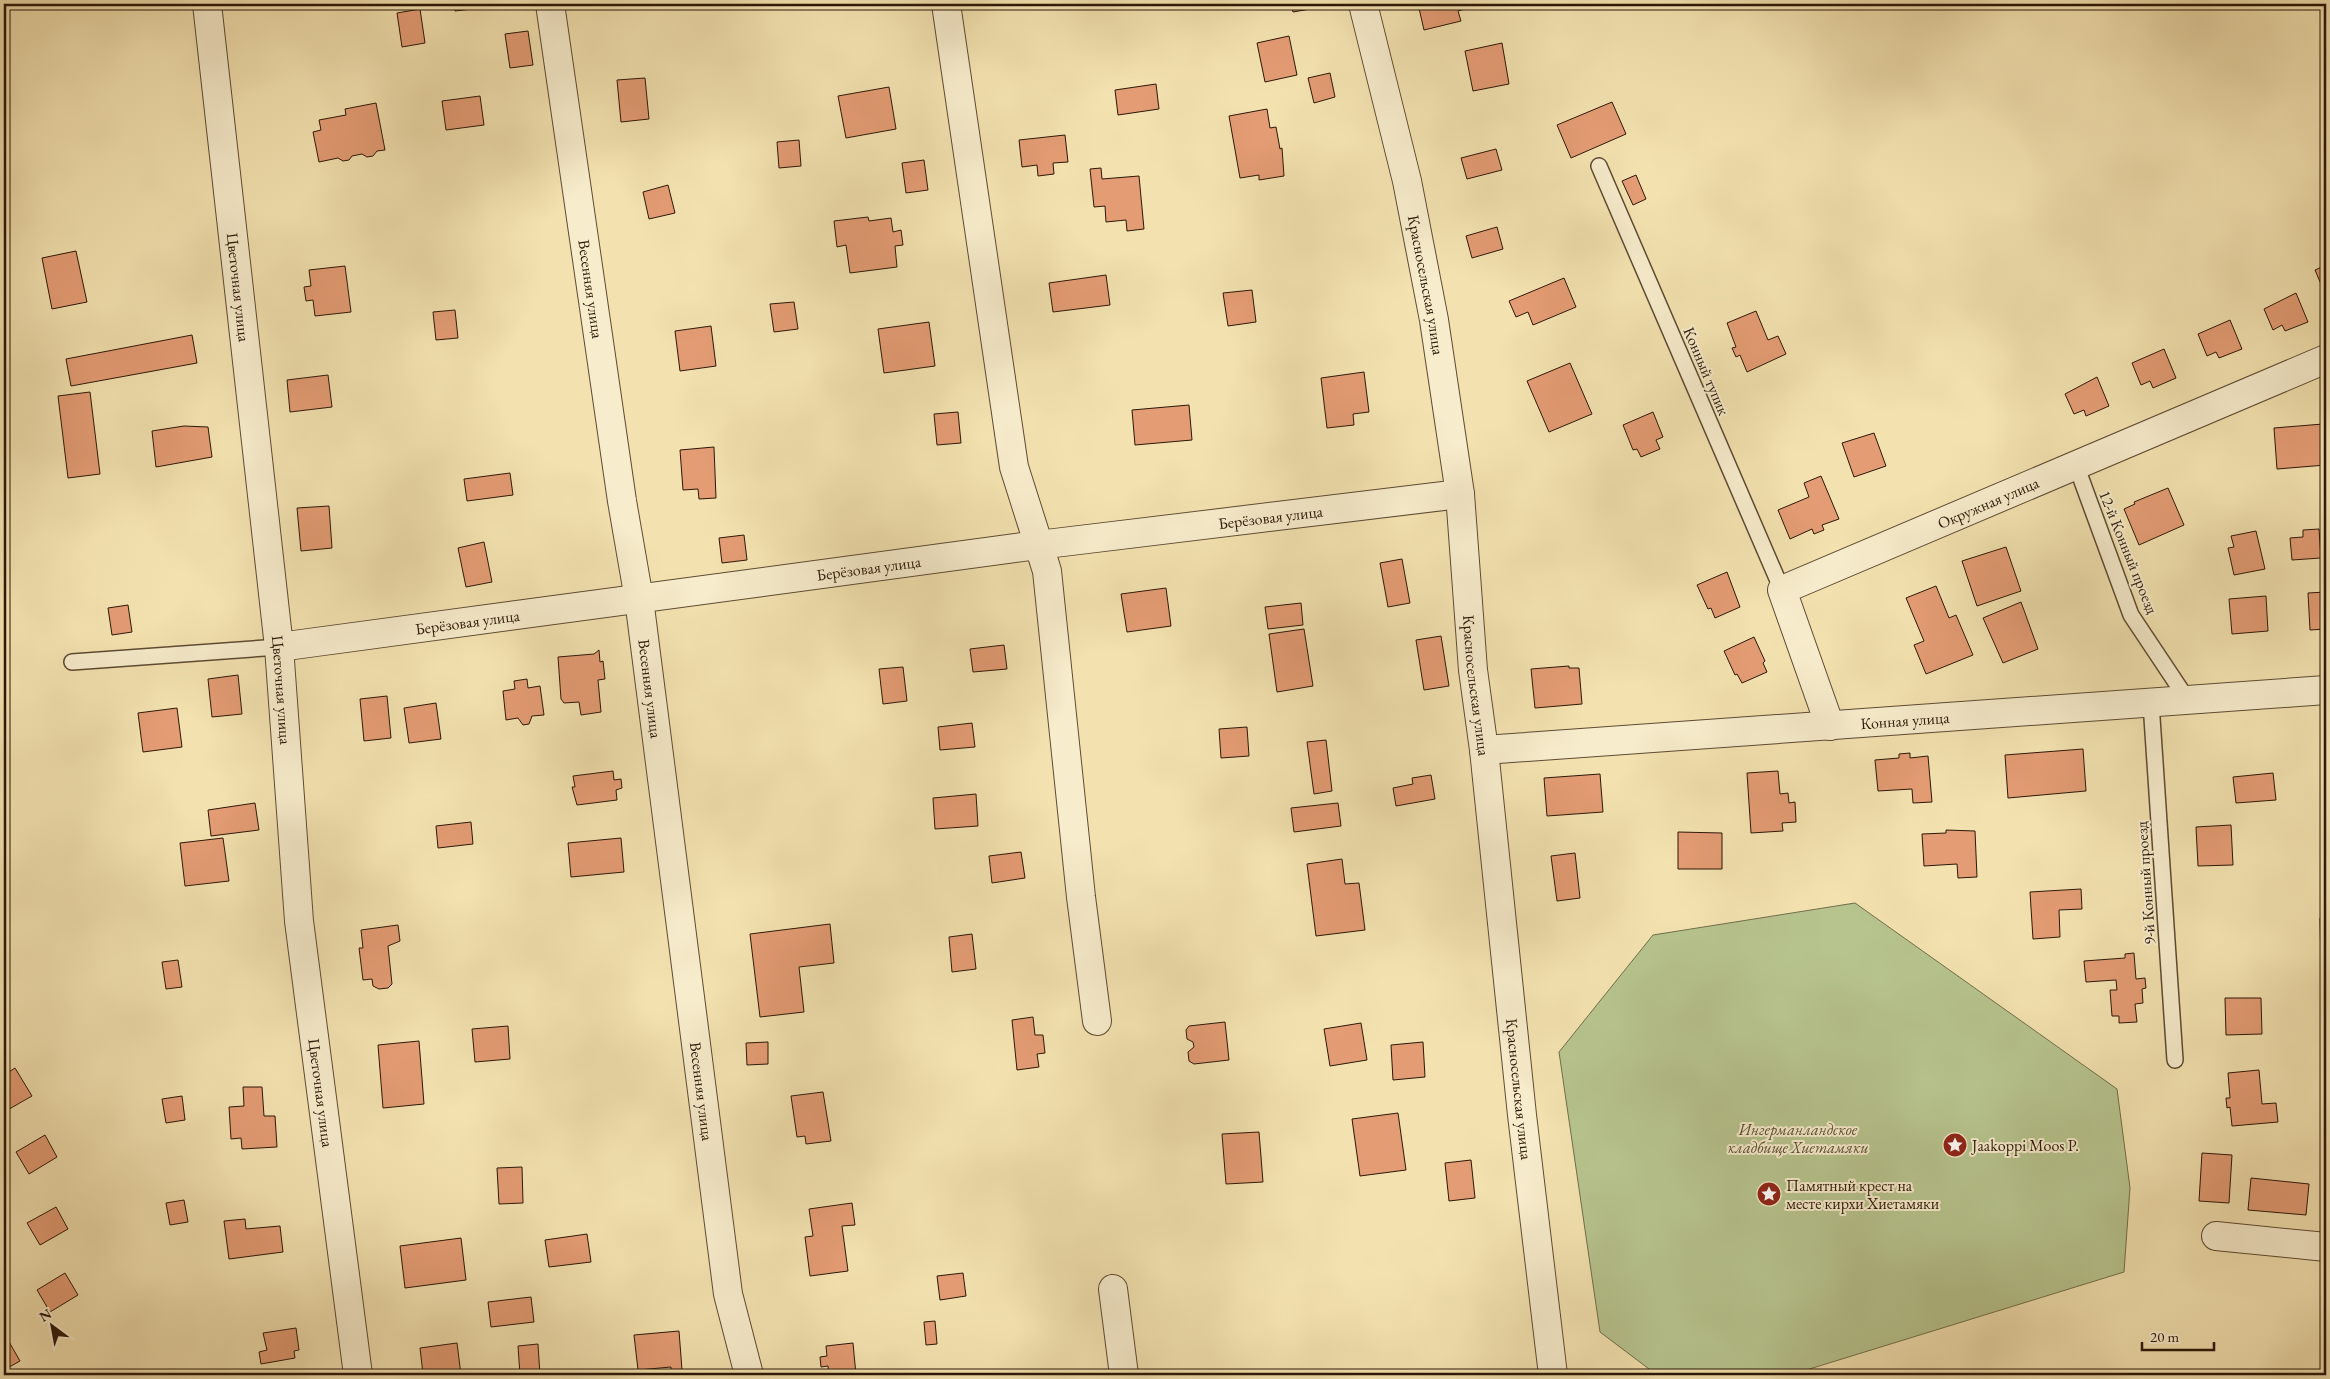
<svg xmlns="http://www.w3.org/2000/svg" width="2330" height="1379" font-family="'EB Garamond',serif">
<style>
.green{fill:#b7c48e;stroke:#716e4a}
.building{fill:#e49c74;stroke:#2b1707}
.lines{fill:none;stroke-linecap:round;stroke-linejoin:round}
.lane-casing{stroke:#5d4a31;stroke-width:18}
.street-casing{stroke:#5d4a31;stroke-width:30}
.lane{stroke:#f7eccc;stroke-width:15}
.street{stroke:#f7eccc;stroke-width:28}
.labels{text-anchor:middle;stroke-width:4;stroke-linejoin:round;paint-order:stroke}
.street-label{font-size:16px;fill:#2b1707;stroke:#f7eccc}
.park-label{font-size:16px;font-style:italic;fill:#554b30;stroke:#f7eccc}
.poi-label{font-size:16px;fill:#2b1707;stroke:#f7eccc;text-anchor:start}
</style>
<rect width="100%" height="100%" fill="#f3e2b0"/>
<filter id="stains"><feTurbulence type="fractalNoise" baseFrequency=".004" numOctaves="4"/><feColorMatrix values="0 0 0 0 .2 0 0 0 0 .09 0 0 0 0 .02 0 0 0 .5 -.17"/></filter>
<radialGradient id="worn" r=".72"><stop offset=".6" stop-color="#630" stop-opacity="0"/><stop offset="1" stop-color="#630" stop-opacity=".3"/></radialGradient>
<path class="green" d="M1855,903L2117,1089L2130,1188L2124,1272L1790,1375H1657L1600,1332L1559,1052L1653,935Z"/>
<g class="building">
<path d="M454,4H489V7L455,11Z"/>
<path d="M1291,4H1315L1316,8L1293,12Z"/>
<path d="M1418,4H1468L1469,8L1458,11L1461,21L1424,30Z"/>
<path d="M420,9L425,43L402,47L397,13Z"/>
<path d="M528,31L533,65L510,68L505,34Z"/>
<path d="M1289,36L1297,75L1265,82L1257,43Z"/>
<path d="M1502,43L1509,84L1473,91L1465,51Z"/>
<path d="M1330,73L1335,97L1314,103L1308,78Z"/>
<path d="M645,78L649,119L621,122L617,80Z"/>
<path d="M1156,84L1159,109L1118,115L1115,90Z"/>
<path d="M889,87L896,129L846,138L838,96Z"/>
<path d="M480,96L484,125L446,130L442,101Z"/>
<path d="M1612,102L1626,134L1571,158L1557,125Z"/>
<path d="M376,103L385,150L377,151L373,156L367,157L362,154L352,156L349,160L343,161L338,158L319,162L313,132L321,130L319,120L346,115L345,109Z"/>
<path d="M1267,109L1270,128L1276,127L1280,149L1282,148L1284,176L1259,180V175L1240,178L1229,116Z"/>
<path d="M1065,135L1068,162L1053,163L1054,174L1038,176L1037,165L1022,167L1019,140Z"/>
<path d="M799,140L801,166L779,168L777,142Z"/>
<path d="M1496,149L1502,170L1467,179L1461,158Z"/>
<path d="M924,160L928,190L906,193L902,163Z"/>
<path d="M1101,168L1102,179L1139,176L1144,229L1127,231L1126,220L1106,222L1105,206L1094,207L1090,169Z"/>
<path d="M1636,175L1646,199L1633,205L1622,181Z"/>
<path d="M668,185L675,213L649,219L643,192Z"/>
<path d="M868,217L869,221L891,218L893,232L901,230L903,245L895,246L897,267L850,273L846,245L837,247L834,221Z"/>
<path d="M1497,227L1503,249L1472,258L1466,236Z"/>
<path d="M76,251L87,302L52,309L42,258Z"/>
<path d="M2326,265V296L2315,270Z"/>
<path d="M345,266L351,312L315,316L313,300L306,301L304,287L311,286L309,270Z"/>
<path d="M1106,275L1110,305L1053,312L1049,283Z"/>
<path d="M1564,278L1576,307L1533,325L1528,312L1516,317L1509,301Z"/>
<path d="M1252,290L1256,322L1228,326L1223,293Z"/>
<path d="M2296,293L2308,322L2285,331L2282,325L2273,330L2264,309Z"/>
<path d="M794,302L798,329L774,332L770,304Z"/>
<path d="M455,310L458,338L436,340L433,312Z"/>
<path d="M1756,311L1768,340L1778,336L1786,354L1747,372L1740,355L1736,357L1732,348L1736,347L1727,323Z"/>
<path d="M2230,320L2242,349L2219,358L2216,352L2207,356L2198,334Z"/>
<path d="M929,322L935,366L884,373L878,329Z"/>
<path d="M711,326L716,366L680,371L675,331Z"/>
<path d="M192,335L197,363L71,386L66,359Z"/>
<path d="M2164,349L2176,378L2153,388L2150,381L2141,385L2132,363Z"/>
<path d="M1570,363L1592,414L1549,432L1527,381Z"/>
<path d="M1364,372L1369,412L1353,414L1354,425L1327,428L1321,378Z"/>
<path d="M328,375L332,407L290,412L287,380Z"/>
<path d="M2097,377L2109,406L2086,416L2084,410L2074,414L2065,394Z"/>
<path d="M90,392L100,474L68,478L58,396Z"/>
<path d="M1189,405L1192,440L1135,445L1132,410Z"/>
<path d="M958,412L961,443L937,445L934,414Z"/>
<path d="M1653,412L1663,437L1656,440L1660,449L1641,457L1637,449L1633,450L1623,425Z"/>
<path d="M2323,424L2326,465L2277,469L2274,428Z"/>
<path d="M184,426L208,427L212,457L156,467L152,431Z"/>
<path d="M1874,433L1886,466L1854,477L1842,443Z"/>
<path d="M714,447L716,498L699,499L698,489L683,490L680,450Z"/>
<path d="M510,473L513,495L467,501L464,479Z"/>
<path d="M1821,476L1839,519L1822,525L1824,530L1814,534L1812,529L1790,539L1778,510L1809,497L1804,483Z"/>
<path d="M2168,488L2184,525L2139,545L2124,509L2135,504L2134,502Z"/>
<path d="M329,506L332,548L301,551L297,508Z"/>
<path d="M2319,529L2321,558L2292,560L2290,538L2303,537V530Z"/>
<path d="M2256,531L2265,569L2234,575L2228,548L2234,547L2231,536Z"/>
<path d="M744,535L747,560L722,563L719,538Z"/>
<path d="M484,542L492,582L466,587L458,548Z"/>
<path d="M2006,547L2021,591L1977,606L1962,561Z"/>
<path d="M1402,559L1410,603L1388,607L1380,563Z"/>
<path d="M1727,572L1740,607L1715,618L1711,608L1708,609L1697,585Z"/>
<path d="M1936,586L1949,618L1956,615L1973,655L1926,674L1914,645L1924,641L1906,598Z"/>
<path d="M1166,588L1171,626L1127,632L1121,594Z"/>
<path d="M2326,592V629L2310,630L2308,593Z"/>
<path d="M2266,596L2268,631L2232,634L2229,599Z"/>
<path d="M2021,602L2038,649L2003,663L1983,618Z"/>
<path d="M1301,603L1303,625L1268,629L1265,607Z"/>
<path d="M128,605L132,632L112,635L108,608Z"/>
<path d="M1304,629L1313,686L1277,692L1269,634Z"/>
<path d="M1441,636L1449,686L1424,690L1416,640Z"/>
<path d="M1754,637L1765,661L1763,663L1767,672L1742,683L1737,674L1735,675L1724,651Z"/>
<path d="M1004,645L1007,669L973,672L970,649Z"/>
<path d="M599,650L600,662L603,661L605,679L598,680L601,712L581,715L579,702L564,703L561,699L558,657L594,654Z"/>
<path d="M1569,666V668H1579L1582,704L1535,708L1531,669Z"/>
<path d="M903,667L907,701L883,704L879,669Z"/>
<path d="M238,675L242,714L212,717L208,679Z"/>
<path d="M527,679L528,688L540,686L544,715L532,716L529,724L523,725L518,718L506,720L503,691L515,689L514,681Z"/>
<path d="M387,696L391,738L364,741L360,699Z"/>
<path d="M436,703L441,739L409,743L404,708Z"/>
<path d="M177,708L182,747L143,752L138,713Z"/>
<path d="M972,723L975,747L940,750L938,727Z"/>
<path d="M1247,727L1249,756L1221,758L1219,729Z"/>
<path d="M1326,740L1332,791L1314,794L1307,742Z"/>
<path d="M2083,749L2086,791L2008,798L2005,755Z"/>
<path d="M1910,753V758L1928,756L1932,802L1913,803L1912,789L1878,791L1875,760L1899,758V754Z"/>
<path d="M613,771L614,780L621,779L622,788L616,790L617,800L577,805L572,787H575L573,776Z"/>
<path d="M1778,771L1780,794L1788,793L1789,803L1795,802L1796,822L1782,823L1783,831L1751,833L1747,773Z"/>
<path d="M2273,773L2276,800L2236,803L2233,777Z"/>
<path d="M1600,774L1603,812L1547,816L1544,778Z"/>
<path d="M1431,775L1435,799L1396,806L1393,788L1413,784L1412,778Z"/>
<path d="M976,794L978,826L935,829L933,798Z"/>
<path d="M255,803L259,830L211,836L208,810Z"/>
<path d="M1338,803L1341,826L1294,832L1291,808Z"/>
<path d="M471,822L473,844L438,848L436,826Z"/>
<path d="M2231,825L2233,865L2198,866L2196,827Z"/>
<path d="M1946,830L1975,831L1977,877L1958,878L1957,864L1924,866L1922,834L1946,833Z"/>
<path d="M1678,832L1722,833V869H1678Z"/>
<path d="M223,838L229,881L185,886L180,843Z"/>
<path d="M621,838L624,872L571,877L568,843Z"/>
<path d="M1021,852L1025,878L992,883L989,856Z"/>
<path d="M1575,853L1580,898L1557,901L1551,856Z"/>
<path d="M1342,859L1345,884L1359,883L1365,930L1316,936L1307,864Z"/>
<path d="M2081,889L2082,909L2059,910L2060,937L2033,939L2030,892Z"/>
<path d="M2320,918H2326V966H2321Z"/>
<path d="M830,924L834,963L799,967L804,1012L760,1017L750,934Z"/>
<path d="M398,925L400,941L388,946L392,984L388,988L379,989L373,986L372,979L363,980L359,948H363L361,930Z"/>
<path d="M972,934L976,969L952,972L949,937Z"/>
<path d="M2134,953L2136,979L2145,978L2146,988L2142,989L2143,1003L2135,1004L2137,1022L2119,1023V1016H2112L2110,990H2117L2116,980L2086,982L2084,961L2125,958V954Z"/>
<path d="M178,960L182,987L166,989L162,962Z"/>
<path d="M2225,998H2261L2262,1034L2226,1035Z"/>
<path d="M1033,1017L1035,1035H1043L1045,1053L1037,1054L1039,1067L1017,1070L1012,1020Z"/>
<path d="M1225,1022L1229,1060L1194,1064L1189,1061L1188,1052L1194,1047L1193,1042L1187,1039L1186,1030L1189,1026Z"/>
<path d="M1361,1023L1367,1060L1330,1066L1324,1029Z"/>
<path d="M508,1026L510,1059L475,1062L472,1029Z"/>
<path d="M419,1041L424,1104L383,1108L378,1045Z"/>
<path d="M768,1042V1064L747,1065L746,1043Z"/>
<path d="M1423,1042L1425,1077L1393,1080L1391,1045Z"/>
<path d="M15,1068L32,1096L4,1112V1075Z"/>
<path d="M2259,1070L2262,1104L2276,1103L2278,1122L2232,1126L2230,1107L2227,1108L2226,1098H2230L2228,1073Z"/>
<path d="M243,1087H262L264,1116H275L277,1147L242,1149L241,1138L231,1139L229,1107L244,1106Z"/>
<path d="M823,1092L831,1141L806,1144L805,1136L797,1137L791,1096Z"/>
<path d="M182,1096L185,1120L166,1123L162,1099Z"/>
<path d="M1398,1113L1406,1170L1360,1176L1352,1119Z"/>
<path d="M1259,1132L1263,1182L1226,1184L1222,1134Z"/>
<path d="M45,1135L57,1157L29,1174L16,1152Z"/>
<path d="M2202,1153L2232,1155L2229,1203L2199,1201Z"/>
<path d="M1471,1160L1475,1198L1449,1201L1445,1163Z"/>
<path d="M522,1167L523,1203L499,1204L497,1168Z"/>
<path d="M2251,1178L2309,1184L2306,1215L2248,1210Z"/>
<path d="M184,1200L188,1222L170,1225L166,1203Z"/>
<path d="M852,1203L855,1225L842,1226L848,1271L810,1276L805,1237L813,1236L809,1209Z"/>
<path d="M56,1207L68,1229L40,1245L27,1223Z"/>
<path d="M245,1219L246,1229L280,1226L283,1252L229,1259L224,1221Z"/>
<path d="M587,1234L591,1262L549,1267L545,1240Z"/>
<path d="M461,1238L466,1280L405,1288L400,1246Z"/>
<path d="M65,1273L78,1295L50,1312L37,1290Z"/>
<path d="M963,1273L966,1296L940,1300L937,1276Z"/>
<path d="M531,1297L534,1322L491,1327L488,1302Z"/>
<path d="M935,1321L937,1344L926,1345L924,1322Z"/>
<path d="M296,1328L299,1350L294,1351L295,1358L261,1364L259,1352L267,1350L263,1333Z"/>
<path d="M679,1331L682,1370L671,1371V1367L638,1370L634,1335Z"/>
<path d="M4,1333L20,1361L4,1370Z"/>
<path d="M457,1343L461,1375H442L441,1372L423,1374L420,1348Z"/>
<path d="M853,1343L856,1375H829L828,1366L821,1367L820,1357L827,1356L826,1346Z"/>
<path d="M538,1344L540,1375H520L518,1346Z"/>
</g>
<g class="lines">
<defs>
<g id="lane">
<path d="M1599,166L1782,590"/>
<path d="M2076,465L2131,615L2187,699"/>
<path d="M72,662L279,647"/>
<path d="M2151,703L2175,1060"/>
</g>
<g id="street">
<path id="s1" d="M207,4L279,647L299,921L358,1375"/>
<path id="s2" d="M550,4L622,501L639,599L728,1294L749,1375"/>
<path d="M946,4L1014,467L1047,571L1081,897L1097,1021"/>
<path id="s3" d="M1363,4L1407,181L1434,320L1460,494L1473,670L1484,750L1522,1115L1553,1375"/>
<path id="s4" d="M279,647L1038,545L1460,494"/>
<path id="s5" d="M1830,726L1782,590L2326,359"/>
<path id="s6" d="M1484,750L2326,690"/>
<path d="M2216,1236L2326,1247"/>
<path d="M1113,1289L1124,1375"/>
</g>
</defs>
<use href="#lane" class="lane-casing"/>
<use href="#street" class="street-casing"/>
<use href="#lane" class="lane"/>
<use href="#street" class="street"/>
</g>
<defs>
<symbol id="sight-disc" viewBox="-11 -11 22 22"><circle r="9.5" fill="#8f2418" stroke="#f7eccc"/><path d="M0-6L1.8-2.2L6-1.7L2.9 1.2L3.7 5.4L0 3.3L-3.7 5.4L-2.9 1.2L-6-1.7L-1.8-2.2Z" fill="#fff"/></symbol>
</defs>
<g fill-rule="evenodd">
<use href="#sight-disc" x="1941" y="1131" width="28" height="28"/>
<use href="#sight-disc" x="1755" y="1180" width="28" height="28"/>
</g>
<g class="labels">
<g class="street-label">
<text dy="6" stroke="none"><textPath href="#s3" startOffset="288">Красносельская улица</textPath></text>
<text dy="6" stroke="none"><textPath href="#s1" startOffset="285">Цветочная улица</textPath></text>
<text dy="6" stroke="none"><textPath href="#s2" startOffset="288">Весенняя улица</textPath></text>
<text transform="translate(1707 371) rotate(67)" y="6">Конный тупик</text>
<text dy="6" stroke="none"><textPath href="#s5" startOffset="368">Окружная улица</textPath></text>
<text dy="6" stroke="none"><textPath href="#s4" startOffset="1000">Берёзовая улица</textPath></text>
<text transform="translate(2129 552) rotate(68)" y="6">12-й Конный проезд</text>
<text dy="6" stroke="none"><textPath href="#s4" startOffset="595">Берёзовая улица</textPath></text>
<text dy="6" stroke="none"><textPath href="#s4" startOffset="190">Берёзовая улица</textPath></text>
<text dy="6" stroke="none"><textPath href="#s3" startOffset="692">Красносельская улица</textPath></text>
<text dy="6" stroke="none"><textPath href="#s1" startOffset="690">Цветочная улица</textPath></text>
<text dy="6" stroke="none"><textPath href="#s2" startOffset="692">Весенняя улица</textPath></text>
<text dy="6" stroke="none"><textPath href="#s6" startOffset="422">Конная улица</textPath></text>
<text transform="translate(2145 883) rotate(-94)" y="6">9-й Конный проезд</text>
<text dy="6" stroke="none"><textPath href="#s3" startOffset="1098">Красносельская улица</textPath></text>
<text dy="6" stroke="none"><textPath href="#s2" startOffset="1098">Весенняя улица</textPath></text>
<text dy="6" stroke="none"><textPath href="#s1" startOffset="1095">Цветочная улица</textPath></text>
</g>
<g class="park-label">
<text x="1798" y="1135">Ингерманландское<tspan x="1798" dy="18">кладбище Хиетамяки</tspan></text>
</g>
<g class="poi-label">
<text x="1972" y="1151">Jaakoppi Moos P.</text>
<text x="1786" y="1191">Памятный крест на<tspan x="1786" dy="18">месте кирхи Хиетамяки</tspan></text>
</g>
</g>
<rect width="2330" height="1379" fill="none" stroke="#f3e2b0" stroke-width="20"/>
<rect x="5" y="5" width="2320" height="1369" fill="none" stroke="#2b1707" stroke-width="2.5"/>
<rect x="10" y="10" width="2310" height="1359" fill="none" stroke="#2b1707"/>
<g transform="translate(52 1326) rotate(328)" stroke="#f7eccc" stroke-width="4" paint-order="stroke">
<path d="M0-4L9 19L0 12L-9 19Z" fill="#2b1707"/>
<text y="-8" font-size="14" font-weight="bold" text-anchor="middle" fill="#2b1707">N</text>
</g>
<path d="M2142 1342v8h72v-8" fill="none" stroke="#2b1707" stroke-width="2.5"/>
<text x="2150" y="1342" font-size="15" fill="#2b1707" stroke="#f7eccc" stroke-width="4" paint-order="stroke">20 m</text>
<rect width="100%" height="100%" filter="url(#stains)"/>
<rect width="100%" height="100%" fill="url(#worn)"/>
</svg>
